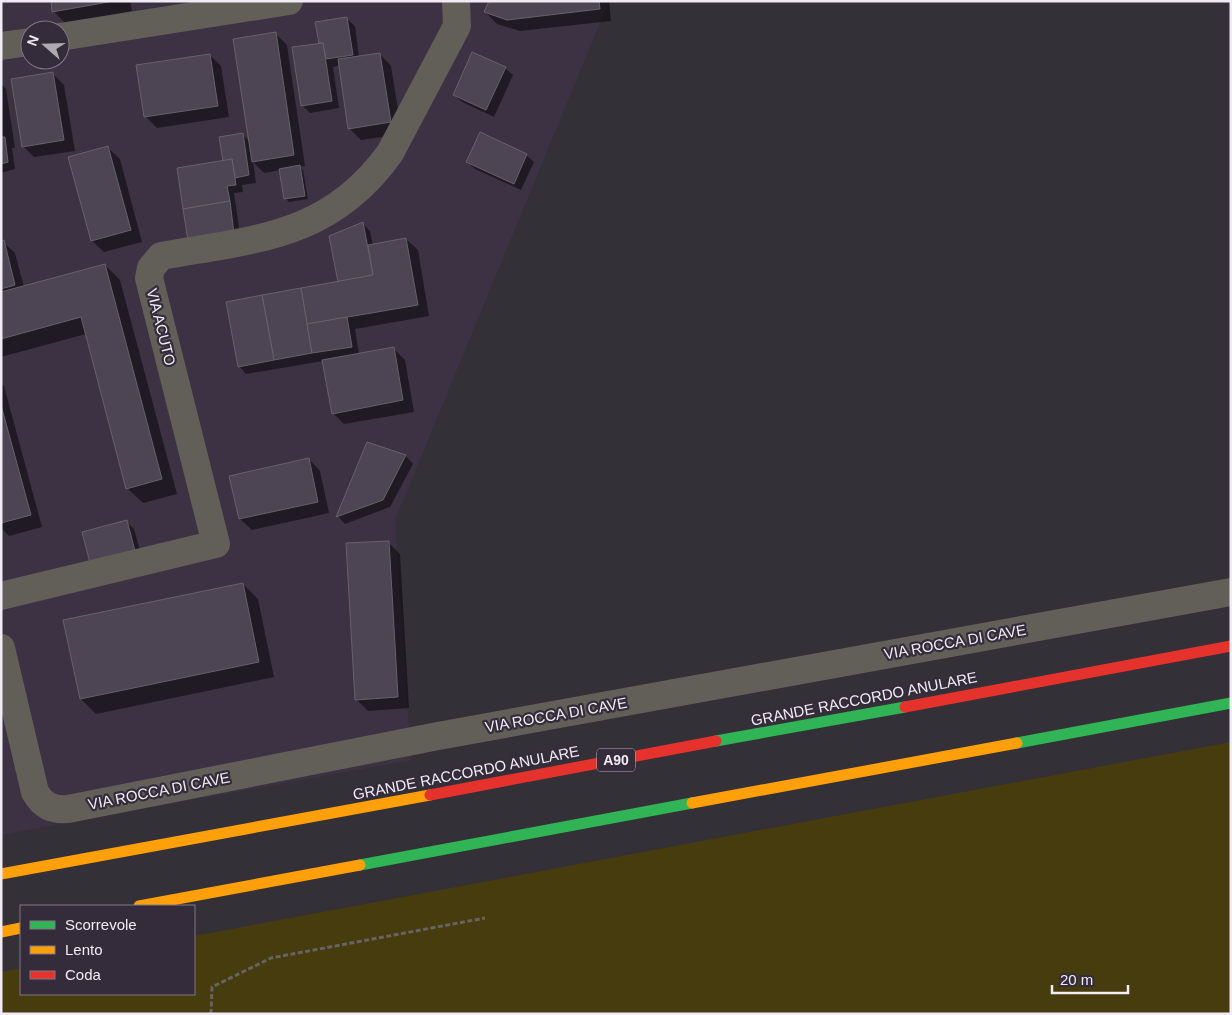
<svg xmlns="http://www.w3.org/2000/svg" width="1232" height="1015" font-family="Helvetica,sans-serif">
<style>
.built{fill:#3c3244;fill-rule:evenodd}
.green{fill:#473c0e}
.shadow{fill:#0007}
.building{fill:#4d4554;stroke:#656268}
.lines{fill:none;stroke-linecap:round;stroke-linejoin:round}
.path{stroke:#666362;stroke-width:3;stroke-dasharray:5 2.5;stroke-linecap:butt}
.street{stroke:#625e58;stroke-width:28}
.fast{stroke:#30b455;stroke-width:11}
.slow{stroke:#ff9f0a;stroke-width:11}
.jam{stroke:#e5322d;stroke-width:11}
.labels{text-anchor:middle;stroke-width:4.5;stroke-linejoin:round;paint-order:stroke}
.shield{fill:#352c3b;stroke:#b8b2bc;stroke-width:1}
.shield-label{font-size:14px;font-weight:bold;fill:#f0ebf4}
.street-label{font-size:15px;fill:#f0ebf4;stroke:#352c3b}
</style>
<rect width="100%" height="100%" fill="#343038"/>
<path class="built" d="M1,1H609L395,520L411,760L1,835ZM30,30H60V60H30Z"/>
<path class="green" d="M1231,742V1014H1V972L21,968V994H194V936Z"/>
<g class="shadow">
<path d="M52,1H130L132,11L65,23L53,11Z"/>
<path d="M490,1H609L611,21L520,31L497,24L485,12Z"/>
<path d="M347,19L355,26L359,57L380,54L391,66L402,134L361,140L350,129L340,65L333,67L339,108L310,113L302,105L320,44L317,24Z"/>
<path d="M275,33L287,45L305,166L300,167L303,170L308,199L289,202L285,198L281,170L264,173L253,162L256,183L242,185L243,192L234,193L241,241L197,248L224,162L243,135L250,142Z"/>
<path d="M210,55L221,66L229,117L157,128L146,117L138,66Z"/>
<path d="M505,68L513,75L494,117L462,102L454,95Z"/>
<path d="M53,74L64,85L75,151L34,157L23,146Z"/>
<path d="M1,84L6,89L15,148H12L15,169L1,173Z"/>
<path d="M108,148L120,159L142,242L104,252L92,241Z"/>
<path d="M526,155L534,162L521,190L475,169L467,162Z"/>
<path d="M363,224L370,231L373,245L406,239L418,250L429,316L355,329L359,354L393,348L405,360L414,412L344,424L333,413L323,361L246,374L239,366L339,283Z"/>
<path d="M1,242H3L15,253L24,287L105,265L120,280L177,494L143,503L127,488L86,334L1,357Z"/>
<path d="M1,383L4,386L42,527L9,536L1,528Z"/>
<path d="M368,443L406,456L413,464L390,507L345,524L338,516Z"/>
<path d="M309,459L320,471L329,513L252,530L240,519Z"/>
<path d="M126,521L134,529L142,558L99,570Z"/>
<path d="M388,542L400,554L409,708L368,711L356,699Z"/>
<path d="M243,584L258,599L274,677L96,714L81,699Z"/>
</g>
<g class="building">
<path d="M51,1H114L52,12Z"/>
<path d="M489,1H599L600,9L507,20L484,12Z"/>
<path d="M347,17L353,55L326,59L323,43H319L315,22Z"/>
<path d="M276,32L294,155L252,162L233,39Z"/>
<path d="M323,43L332,101L301,106L292,47Z"/>
<path d="M472,52L506,67L486,110L453,95Z"/>
<path d="M380,53L391,122L348,129L338,59Z"/>
<path d="M210,54L218,106L144,117L136,65Z"/>
<path d="M53,72L64,140L22,147L11,79Z"/>
<path d="M480,132L527,154L514,184L466,162Z"/>
<path d="M243,133L249,175L235,178L232,159L223,161L219,137Z"/>
<path d="M1,137H5L8,162L1,164Z"/>
<path d="M108,146L131,230L91,241L68,157Z"/>
<path d="M232,159L236,185L227,186L230,201L183,209L177,168Z"/>
<path d="M300,165L305,196L284,199L279,169Z"/>
<path d="M230,201L234,234L188,241L183,209Z"/>
<path d="M363,222L373,275L338,282L329,236Z"/>
<path d="M406,238L418,305L307,324L301,288L373,275L368,245Z"/>
<path d="M4,240L15,285L1,289V241Z"/>
<path d="M105,264L162,479L126,489L81,317L1,339V292Z"/>
<path d="M301,288L312,353L274,360L262,295Z"/>
<path d="M262,295L274,360L238,367L226,302Z"/>
<path d="M347,317L352,347L312,353L307,324Z"/>
<path d="M394,347L403,400L332,414L322,360Z"/>
<path d="M1,405L31,515L1,523Z"/>
<path d="M367,442L406,455L383,500L336,517Z"/>
<path d="M309,458L318,502L239,519L229,476Z"/>
<path d="M127,520L135,551L90,563L82,532Z"/>
<path d="M389,541L398,697L355,700L346,543Z"/>
<path d="M243,583L259,662L80,699L63,620Z"/>
</g>
<g class="lines">
<path class="path" d="M211,1014L212,987L271,958L485,918"/>
<g class="street">
<path d="M60,37L289,1"/>
<path d="M1,46L30,42"/>
<path d="M1,596L216,544L149,278L151,268L161,256C255,239 329,238 390,153L457,26L456,1"/>
<path d="M1,648L35,792C43,806 52,810 68,809L438,736L1231,592"/>
</g>
<g class="fast">
<path d="M716,741L905,707"/>
<path d="M1017,743L1231,703"/>
<path d="M360,865L692,803"/>
</g>
<g class="slow">
<path d="M692,803L1017,743"/>
<path d="M1,874L430,795"/>
<path d="M139,906L360,865"/>
<path d="M1,932L21,928"/>
</g>
<g class="jam">
<path d="M905,707L1231,646"/>
<path d="M430,795L716,741"/>
</g>
</g>
<g class="labels">
<rect class="shield" x="597" y="748.5" width="38" height="23" rx="4"/>
<g class="shield-label">
<text x="616" y="765">A90</text>
</g>
<g class="street-label">
<text transform="translate(161 327) rotate(76)" y="5">VIA ACUTO</text>
<text transform="translate(955 642) rotate(-10)" y="5">VIA ROCCA DI CAVE</text>
<text transform="translate(864 699) rotate(-11)" y="5">GRANDE RACCORDO ANULARE</text>
<text transform="translate(556 715) rotate(-10)" y="5">VIA ROCCA DI CAVE</text>
<text transform="translate(466 773) rotate(-11)" y="5">GRANDE RACCORDO ANULARE</text>
<text transform="translate(159 791) rotate(-11)" y="5">VIA ROCCA DI CAVE</text>
</g>
</g>
<rect width="1232" height="1015" fill="none" stroke="#f0ebf4" stroke-width="5"/>
<rect x="20" y="905" width="175" height="90" fill="#352c3b" stroke="#807885"/>
<rect x="30" y="921" width="25" height="8" fill="#30b455" stroke="#807885"/>
<text x="65" y="930" font-size="15" fill="#f0ebf4">Scorrevole</text>
<rect x="30" y="946" width="25" height="8" fill="#ff9f0a" stroke="#807885"/>
<text x="65" y="955" font-size="15" fill="#f0ebf4">Lento</text>
<rect x="30" y="971" width="25" height="8" fill="#e5322d" stroke="#807885"/>
<text x="65" y="980" font-size="15" fill="#f0ebf4">Coda</text>
<g transform="translate(45 45) rotate(290)"><circle r="24" fill="#352c3b" stroke="#807885"/>
<path d="M0-4L9 19L0 12L-9 19Z" fill="#aeaab2"/>
<text y="-8" font-size="14" font-weight="bold" text-anchor="middle" fill="#f0ebf4">N</text>
</g>
<path d="M1052 985v8h76v-8" fill="none" stroke="#f0ebf4" stroke-width="2.5"/>
<text x="1060" y="985" font-size="15" fill="#f0ebf4" stroke="#352c3b" stroke-width="4" paint-order="stroke">20 m</text>
</svg>
